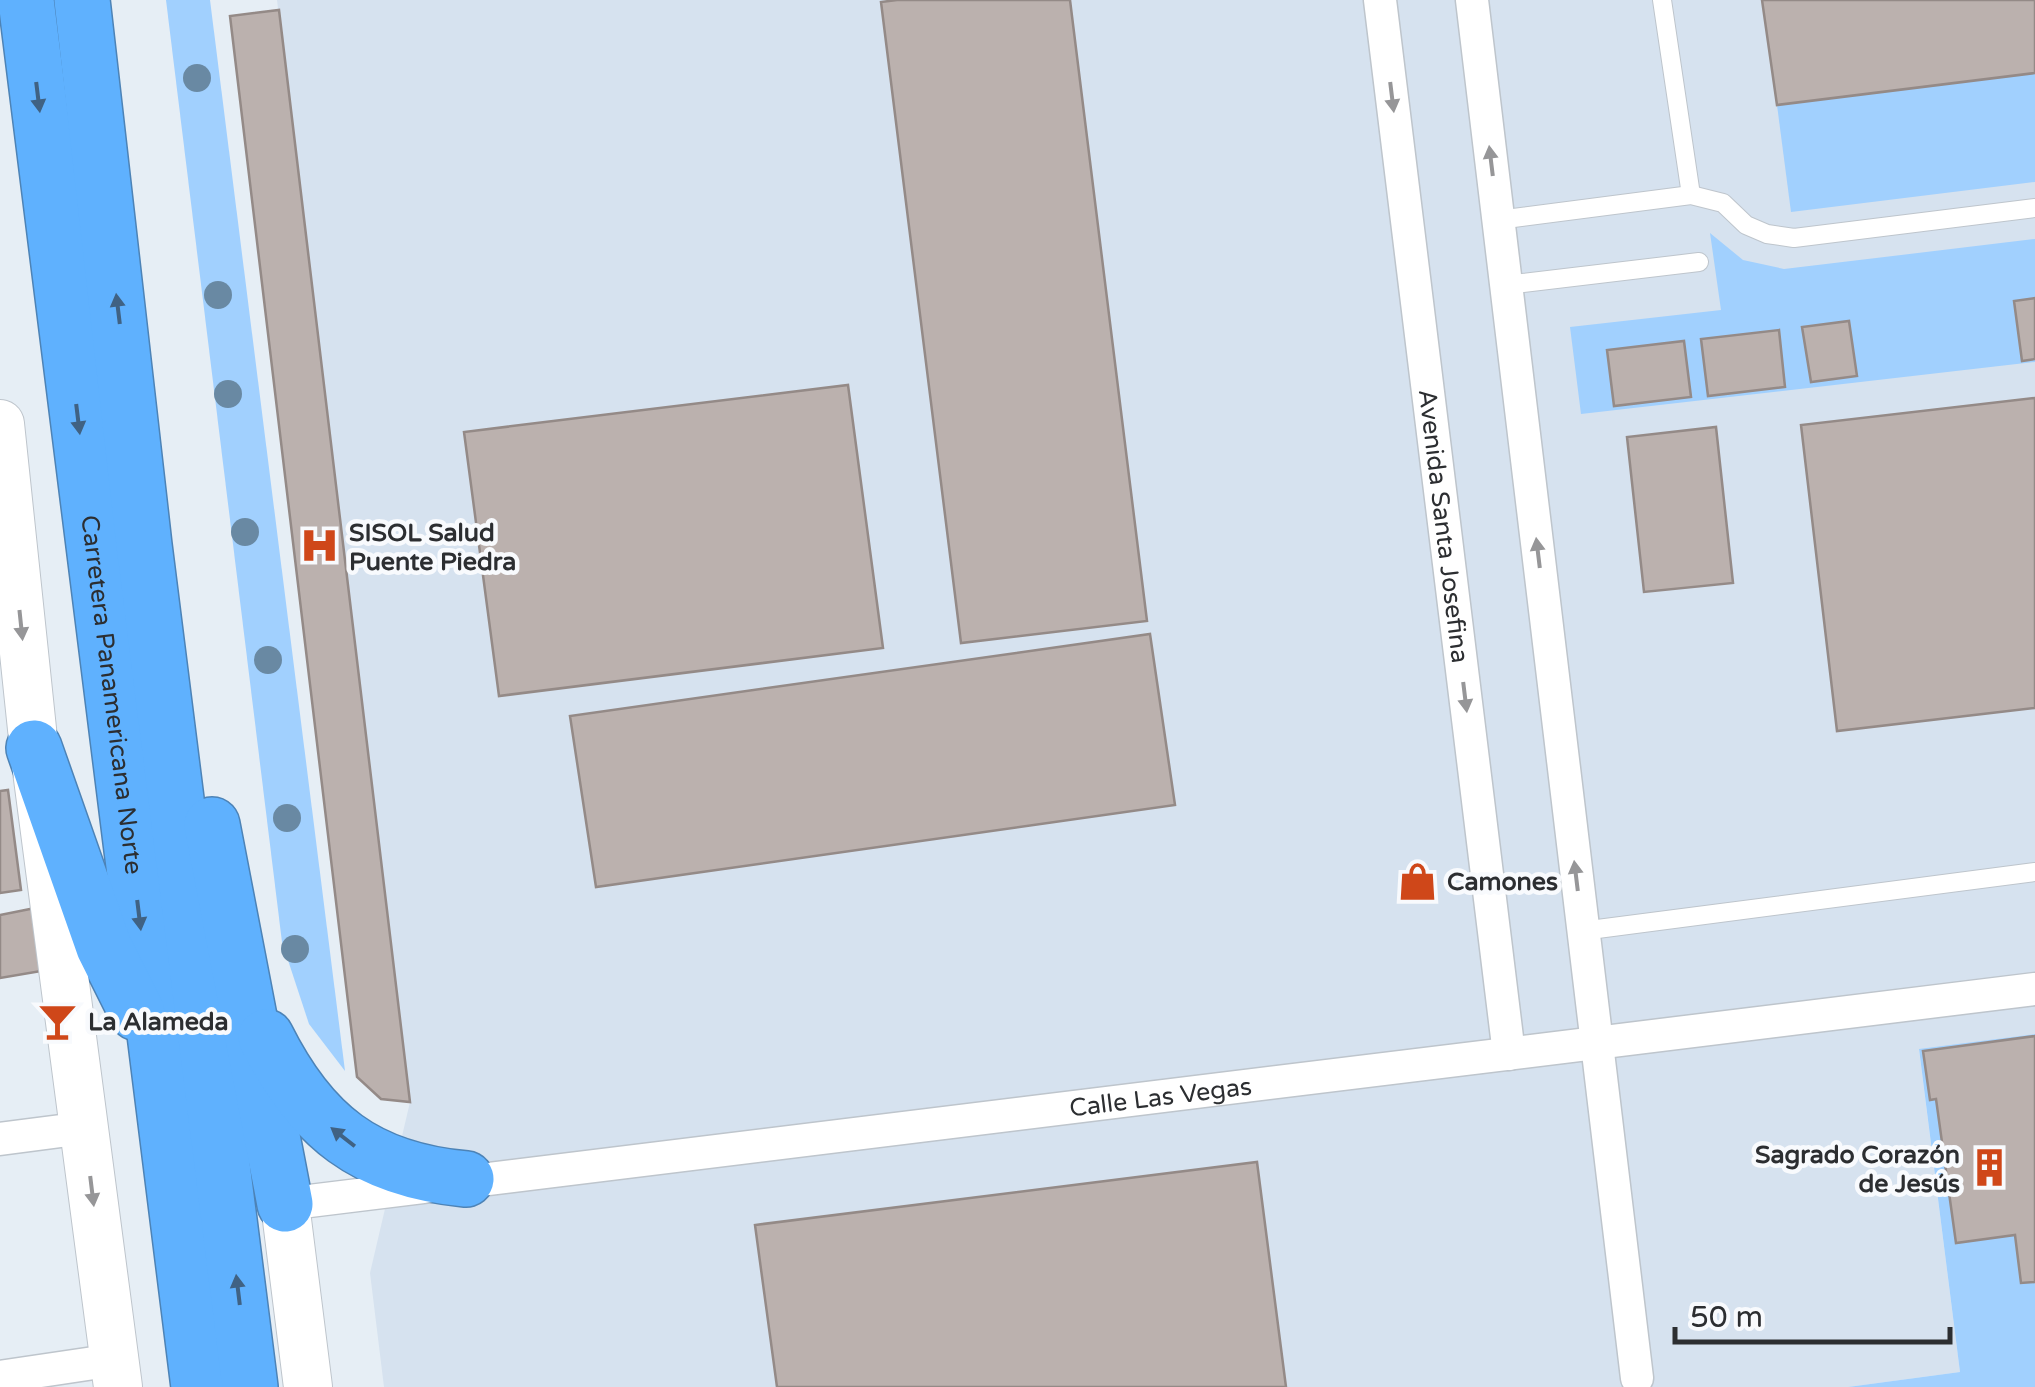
<svg xmlns="http://www.w3.org/2000/svg" width="2035" height="1387" font-family="'Varela Round',sans-serif">
<style>
.built{fill:#d6e2ef}
.green{fill:#a1d0fe}
.building{fill:#bbb1ae;stroke:#948a87;stroke-width:2.5}
.lines{fill:none;stroke-linecap:round;stroke-linejoin:round}
.lane-casing{stroke:#bec5cc;stroke-width:20}
.street-casing{stroke:#bec5cc;stroke-width:35}
.secondary-casing{stroke:#bec5cc;stroke-width:50}
.highway-casing{stroke:#4d83b6;stroke-width:58}
.lane{stroke:#fff;stroke-width:18}
.street{stroke:#fff;stroke-width:32}
.secondary{stroke:#fff;stroke-width:48}
.highway{stroke:#5fb1fe;stroke-width:55}
.tree{fill:#6989a3}
.oneway{fill:#406283}
.oneway2{fill:#969698}
.labels{text-anchor:middle;stroke-width:9;stroke-linejoin:round;paint-order:stroke}
.street-label{font-size:25px;fill:#2c2e31;stroke:#f8fafd}
.poi-label{font-size:25px;font-weight:bold;fill:#2c2e31;stroke:#f8fafd;text-anchor:start}
</style>
<rect width="100%" height="100%" fill="#e6eef5"/>
<path class="built" d="M277,0H2035V1034L1919,1050L1960,1372L1848,1387H384L370,1273L410,1102Z"/>
<g class="green">
<path d="M166,0H210L345,1071L309,1024L282,942Z"/>
<path d="M2035,73V182L1791,212L1777,105Z"/>
<path d="M1710,233L1743,260L1784,269L2035,239V362L1581,414L1570,327L1721,310Z"/>
<path d="M2035,1034V1387H1848L1960,1372L1919,1049Z"/>
</g>
<g class="building">
<path d="M897,0H1070L1147,621L961,643L881,2Z"/>
<path d="M1762,0H2035V73L1777,105Z"/>
<path d="M279,10L410,1102L381,1099L357,1077L230,16Z"/>
<path d="M2035,298V359L2022,361L2014,301Z"/>
<path d="M1849,321L1857,376L1811,382L1802,327Z"/>
<path d="M1779,330L1785,387L1708,396L1701,339Z"/>
<path d="M1684,341L1691,397L1614,406L1607,350Z"/>
<path d="M848,385L883,648L499,696L464,432Z"/>
<path d="M2035,398V708L1837,731L1801,425Z"/>
<path d="M1716,427L1733,583L1644,592L1627,437Z"/>
<path d="M1150,634L1175,805L596,887L570,716Z"/>
<path d="M8,790L21,890L0,893V791Z"/>
<path d="M35,908L47,970L0,978V915Z"/>
<path d="M2035,1036V1282L2021,1283L2015,1235L1956,1243L1936,1099L1930,1100L1923,1051Z"/>
<path d="M1257,1162L1286,1387H777L755,1225Z"/>
</g>
<g class="lines">
<defs>
<g id="lane">
<path d="M1662,0L1691,195"/>
<path d="M1498,220L1691,195L1723,203L1746,225L1767,234L1794,238L2035,208"/>
<path d="M1506,285L1699,262"/>
<path d="M1582,931L2035,872"/>
</g>
<g id="street">
<path id="s1" d="M1380,0L1509,1054"/>
<path d="M1472,0L1637,1378"/>
<path d="M0,1139L84,1128"/>
<path id="s2" d="M285,1204L2035,989"/>
<path d="M0,1377L114,1360"/>
</g>
<g id="secondary">
<path d="M0,424L34,748L118,1387"/>
<path d="M285,1204L308,1387"/>
</g>
<g id="highway">
<path id="s3" d="M26,0L199,1387"/>
<path d="M82,0L144,545L250,1387"/>
<path d="M34,748L104,947L137,1013"/>
<path d="M212,825L285,1204"/>
<path d="M266,1037C311,1127 366,1170 466,1179"/>
</g>
</defs>
<use href="#lane" class="lane-casing"/>
<use href="#street" class="street-casing"/>
<use href="#secondary" class="secondary-casing"/>
<use href="#highway" class="highway-casing"/>
<use href="#lane" class="lane"/>
<use href="#street" class="street"/>
<use href="#secondary" class="secondary"/>
<use href="#highway" class="highway"/>
</g>
<g class="tree">
<circle cx="197" cy="78" r="14"/>
<circle cx="218" cy="295" r="14"/>
<circle cx="228" cy="394" r="14"/>
<circle cx="245" cy="532" r="14"/>
<circle cx="268" cy="660" r="14"/>
<circle cx="287" cy="818" r="14"/>
<circle cx="295" cy="949" r="14"/>
</g>
<defs><path id="oneway-solid" d="M-6-.8H1V-3.2L6.5 0L1 3.2V.8H-6Z" transform="scale(2.5)"/></defs>
<g class="oneway">
<use href="#oneway-solid" transform="translate(38 97) rotate(83)"/>
<use href="#oneway-solid" transform="translate(118 309) rotate(-97)"/>
<use href="#oneway-solid" transform="translate(78 419) rotate(83)"/>
<use href="#oneway-solid" transform="translate(139 915) rotate(83)"/>
<use href="#oneway-solid" transform="translate(343 1137) rotate(-142)"/>
<use href="#oneway-solid" transform="translate(238 1290) rotate(-97)"/>
</g>
<g class="oneway2">
<use href="#oneway-solid" transform="translate(1392 97) rotate(83)"/>
<use href="#oneway-solid" transform="translate(1491 161) rotate(-97)"/>
<use href="#oneway-solid" transform="translate(1538 553) rotate(-97)"/>
<use href="#oneway-solid" transform="translate(21 625) rotate(84)"/>
<use href="#oneway-solid" transform="translate(1465 697) rotate(83)"/>
<use href="#oneway-solid" transform="translate(1576 876) rotate(-97)"/>
<use href="#oneway-solid" transform="translate(92 1191) rotate(83)"/>
</g>
<defs>
<symbol id="hospital-bare" viewBox="-9 -9 18 18"><path d="M-5-5h3v3.5h4V-5h3V5h-3V1.5h-4V5h-3Z" fill="#cf4719" stroke="#f8fafd" stroke-width="2.5" paint-order="stroke"/></symbol>
<symbol id="shop-bare" viewBox="-9 -9 18 18"><path d="M-5-2.5h2.3a2.7 3.5 0 0 1 5.4 0H5L5.5 6h-11ZM-1.5-2.5h3a1.5 2.3 0 0 0-3 0Z" fill="#cf4719" stroke="#f8fafd" stroke-width="2.5" paint-order="stroke"/></symbol>
<symbol id="bar-bare" viewBox="-9 -9 18 18"><path d="M-6-5H6L.8 .8V4.5H3.5V6h-7V4.5H-.8V.8Z" fill="#cf4719" stroke="#f8fafd" stroke-width="2.5" paint-order="stroke"/></symbol>
<symbol id="building-bare" viewBox="-9 -9 18 18"><path d="M-4-6H4V6H1V3H-1V6H-4ZM-2.5-4.3h1.7v1.8h-1.7ZM.8-4.3h1.7v1.8H.8ZM-2.5-1h1.7V.8h-1.7ZM.8-1h1.7V.8H.8Z" fill="#cf4719" stroke="#f8fafd" stroke-width="2.5" paint-order="stroke"/></symbol>
</defs>
<g fill-rule="evenodd">
<use href="#hospital-bare" x="292" y="518" width="55" height="55"/>
<use href="#shop-bare" x="1390" y="854" width="55" height="55"/>
<use href="#bar-bare" x="30" y="994" width="55" height="55"/>
<use href="#building-bare" x="1962" y="1140" width="55" height="55"/>
</g>
<g class="labels">
<g class="street-label">
<text dy="9" stroke="none"><textPath href="#s1" startOffset="530">Avenida Santa Josefina</textPath></text>
<text dy="9" stroke="none"><textPath href="#s3" startOffset="700">Carretera Panamericana Norte</textPath></text>
<text dy="9" stroke="none"><textPath href="#s2" startOffset="882">Calle Las Vegas</textPath></text>
</g>
<g class="poi-label">
<text x="349" y="541">SISOL Salud<tspan x="349" dy="29">Puente Piedra</tspan></text>
<text x="1447" y="890">Camones</text>
<text x="88" y="1030">La Alameda</text>
<text x="1960" y="1163" text-anchor="end">Sagrado Corazón<tspan x="1960" dy="29">de Jesús</tspan></text>
</g>
</g>
<path d="M1675 1327v15h275v-15" fill="none" stroke="#2c2e31" stroke-width="5"/>
<text x="1690" y="1327" font-size="30" fill="#2c2e31" stroke="#f8fafd" stroke-width="8" paint-order="stroke">50 m</text>
</svg>
